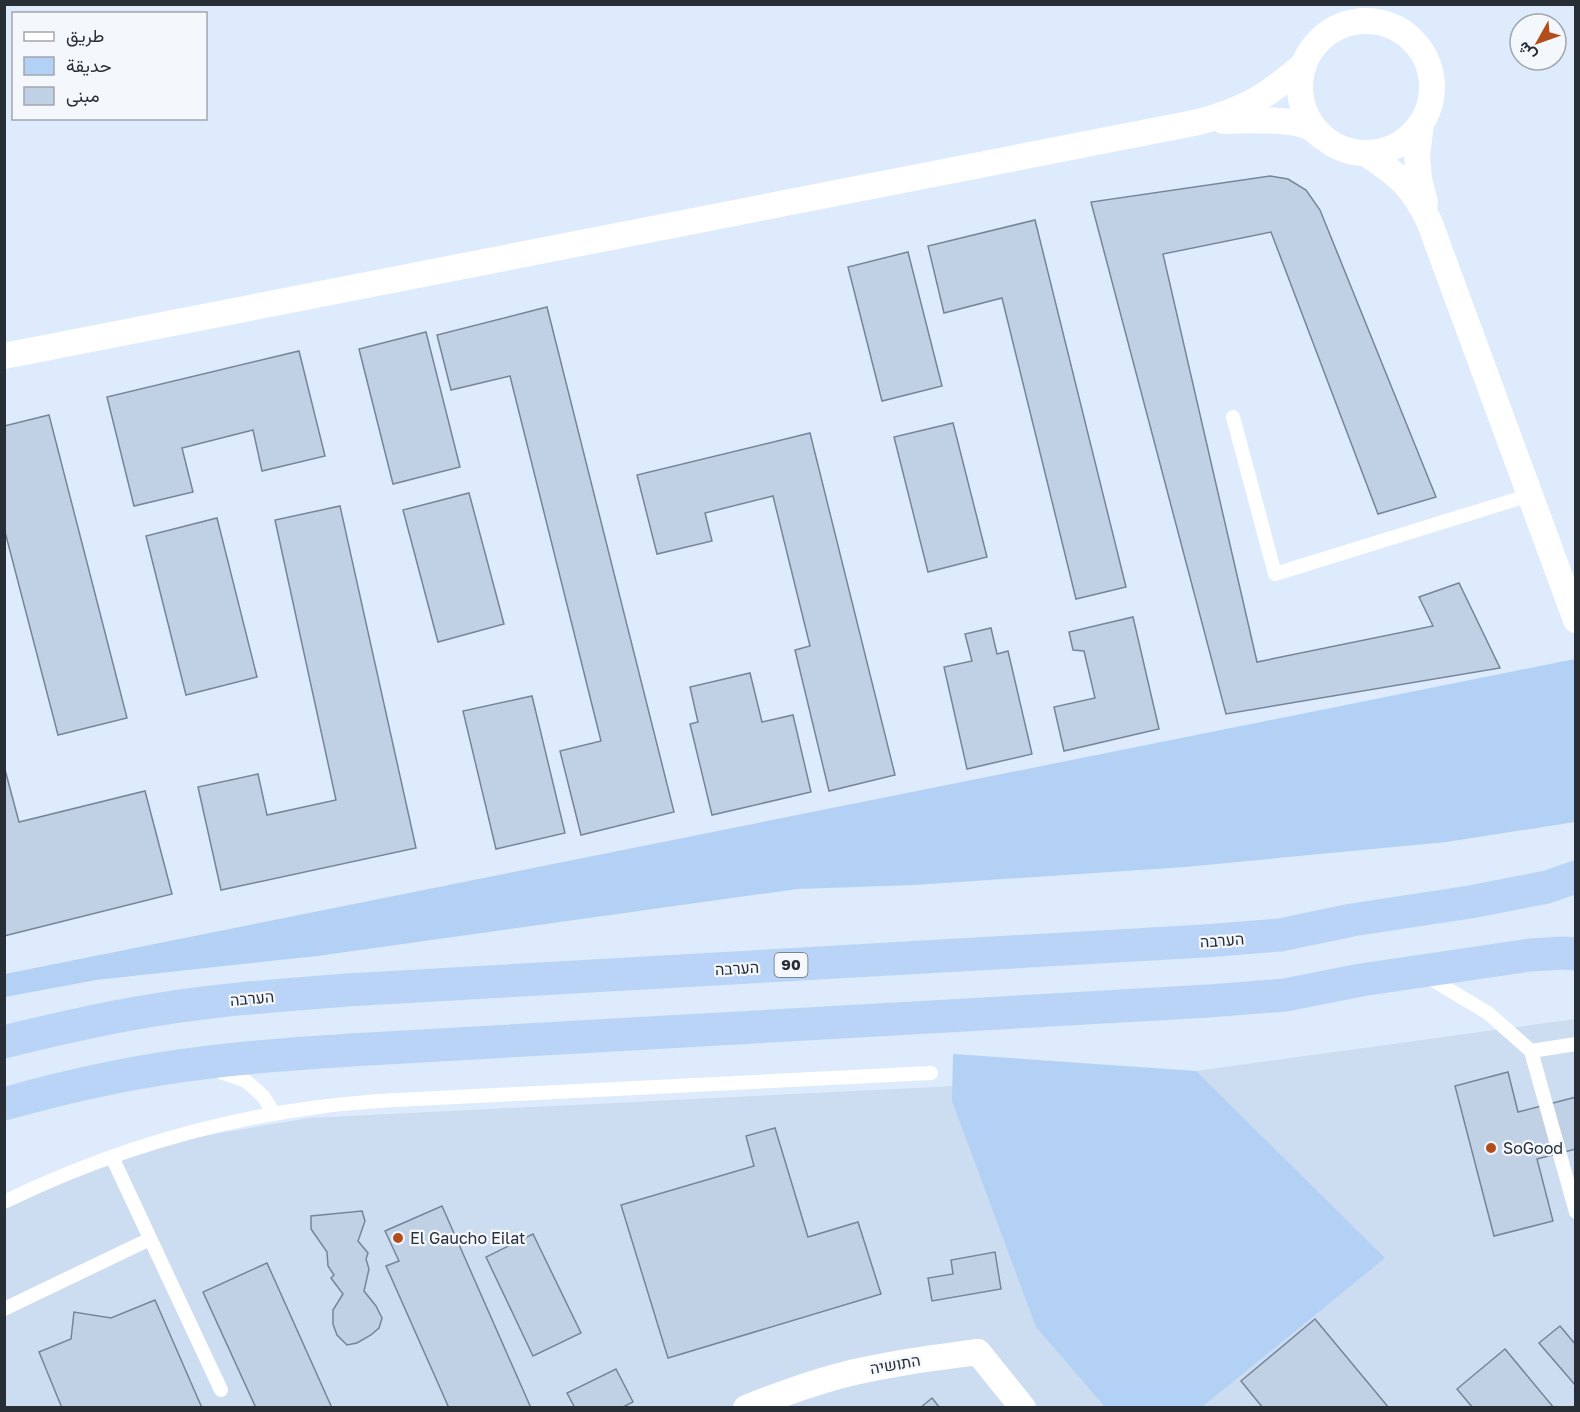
<svg xmlns="http://www.w3.org/2000/svg" width="1580" height="1412" font-family="'Golos Text',Vazirmatn,Heebo,sans-serif">
<style>
.built{fill:#ccddf2}
.green{fill:#b3d1f5}
.building{fill:#c0d1e5;stroke:#768598;stroke-width:1.5}
.lines{fill:none;stroke-linecap:round;stroke-linejoin:round}
.lane{stroke:#fff;stroke-width:14}
.street{stroke:#fff;stroke-width:26}
.highway{stroke:#b9d4f6;stroke-width:33}
.poi-dot{fill:#b24e1b;stroke:#f4f7fc;stroke-width:2}
.labels{text-anchor:middle;stroke-width:4.5;stroke-linejoin:round;paint-order:stroke}
.shield{fill:#f4f7fc;stroke:#646a71;stroke-width:1.5}
.shield-label{font-size:15px;font-weight:bold;fill:#272e36}
.street-label{font-size:16px;fill:#272e36;stroke:#f4f7fc}
.poi-label{font-size:16px;fill:#272e36;stroke:#f4f7fc;text-anchor:start}
</style>
<rect width="100%" height="100%" fill="#ddebfc"/>
<path class="built" d="M1575,1019V1407L5,1408V1204L156,1144L309,1118L936,1087L1196,1071Z"/>
<g class="green">
<path d="M1575,659V822L1446,842L1185,867L914,885L797,889L317,956L96,980L5,997V974Z"/>
<path d="M953,1054L1196,1071L1385,1258L1202,1407H1105L1036,1327L952,1101Z"/>
</g>
<g class="building">
<path d="M1270,176L1288,179L1306,190L1320,210L1436,497L1378,514L1271,232L1163,254L1257,662L1433,626L1419,597L1459,583L1500,668L1226,714L1091,202Z"/>
<path d="M1035,220L1126,587L1076,599L1002,298L944,313L928,246Z"/>
<path d="M908,252L942,386L882,401L848,267Z"/>
<path d="M547,307L674,812L581,835L560,751L601,741L510,376L451,390L437,335Z"/>
<path d="M426,332L460,467L393,484L359,349Z"/>
<path d="M299,351L325,456L262,471L253,430L182,448L193,492L134,506L107,397Z"/>
<path d="M49,415L127,718L58,735L4,528V426Z"/>
<path d="M953,423L987,557L928,572L894,437Z"/>
<path d="M810,433L895,775L829,791L795,650L810,646L773,496L705,513L712,541L657,554L637,475Z"/>
<path d="M469,493L504,624L438,642L403,510Z"/>
<path d="M340,506L416,848L221,890L198,787L258,774L267,815L336,800L275,520Z"/>
<path d="M217,518L257,677L186,695L146,536Z"/>
<path d="M1133,617L1159,729L1064,751L1054,707L1095,698L1084,651L1073,650L1069,632Z"/>
<path d="M991,628L997,654L1008,651L1032,754L967,769L944,667L972,661L965,634Z"/>
<path d="M750,673L762,722L793,715L811,792L712,815L690,724L698,722L690,687Z"/>
<path d="M532,696L565,833L496,849L463,711Z"/>
<path d="M4,766L19,822L145,791L172,894L4,936Z"/>
<path d="M1508,1072L1518,1112L1576,1097V1149L1537,1159L1553,1221L1494,1236L1455,1086Z"/>
<path d="M775,1128L808,1237L858,1222L881,1294L668,1358L621,1205L754,1166L746,1136Z"/>
<path d="M442,1206L531,1408H449L386,1266L399,1261L385,1231Z"/>
<path d="M362,1211L365,1221L358,1241L368,1253L366,1259L369,1269L364,1291L376,1306L382,1318L379,1328L371,1335L357,1343L347,1345L337,1335L333,1324V1310L343,1294L331,1278L334,1275L328,1266L327,1252L311,1229V1216Z"/>
<path d="M533,1234L581,1333L533,1356L486,1257Z"/>
<path d="M995,1252L1001,1289L932,1301L928,1278L953,1274L951,1260Z"/>
<path d="M267,1263L332,1408H256L203,1292Z"/>
<path d="M155,1300L202,1408H62L39,1352L71,1339L74,1312L111,1318Z"/>
<path d="M1315,1319L1389,1408H1263L1241,1381Z"/>
<path d="M1560,1326L1576,1345V1386L1539,1343Z"/>
<path d="M1505,1349L1554,1408H1473L1457,1389Z"/>
<path d="M616,1369L633,1402L621,1408H575L567,1393Z"/>
<path d="M932,1398L940,1408H920Z"/>
</g>
<g class="lines">
<g class="lane">
<path d="M1233,417L1275,574L1530,495"/>
<path d="M1426,976L1488,1013L1531,1051L1576,1212"/>
<path d="M1531,1051L1576,1044"/>
<path d="M214,1070L246,1081L263,1096L274,1114"/>
<path d="M112,1157L221,1390"/>
<path d="M4,1202C103,1154 210,1121 319,1107C339,1104 359,1103 378,1101L931,1073"/>
<path d="M4,1309L150,1239"/>
</g>
<g class="street">
<circle cx="1366" cy="87" r="66"/>
<path d="M1223,121C1246,120 1289,118 1309,127C1313,129 1318,133 1321,136"/>
<path d="M1421,124L1417,155L1419,179L1425,203"/>
<path d="M1365,153C1398,175 1411,184 1429,221L1576,620"/>
<path d="M4,356L1199,122C1246,109 1268,96 1304,64"/>
<path d="M746,1408C786,1392 827,1377 869,1369C905,1361 941,1357 978,1352L1023,1408"/>
</g>
<g class="highway">
<path d="M4,1042C56,1029 108,1017 161,1009C222,999 285,995 347,990L1204,941L1280,935L1352,920L1470,902L1547,887L1576,877"/>
<path d="M4,1104C71,1085 141,1070 210,1062C257,1056 304,1053 351,1050L1209,1001L1285,995L1361,980L1530,955L1563,953L1576,954"/>
</g>
</g>
<g class="poi-dot">
<circle cx="1491" cy="1148" r="6"/>
<circle cx="398" cy="1238" r="6"/>
</g>
<g class="labels">
<rect class="shield" x="774.5" y="953" width="33" height="24" rx="4.5"/>
<g class="shield-label">
<text x="791" y="970">90</text>
</g>
<g class="street-label">
<text transform="translate(1222 940) rotate(-4)" y="6">הערבה</text>
<text transform="translate(737 968) rotate(-3)" y="6">הערבה</text>
<text transform="translate(252 998) rotate(-5)" y="6">הערבה</text>
<text transform="translate(895 1364) rotate(-10)" y="6">התושיה</text>
</g>
<g class="poi-label">
<text x="1503" y="1154">SoGood</text>
<text x="410" y="1244">El Gaucho Eilat</text>
</g>
</g>
<rect width="1580" height="1412" fill="none" stroke="#272e36" stroke-width="12"/>
<rect x="12" y="12" width="195" height="108" fill="#f4f7fc" stroke="#a2a7ad" stroke-width="1.5"/>
<rect x="24" y="32" width="30" height="9" fill="#ffffff" stroke="#a2a7ad" stroke-width="1.5"/>
<text x="66" y="42" font-size="18" fill="#272e36">طريق</text>
<rect x="24" y="57" width="30" height="18" fill="#b3d1f5" stroke="#a2a7ad" stroke-width="1.5"/>
<text x="66" y="72" font-size="18" fill="#272e36">حديقة</text>
<rect x="24" y="87" width="30" height="18" fill="#c0d1e5" stroke="#a2a7ad" stroke-width="1.5"/>
<text x="66" y="102" font-size="18" fill="#272e36">مبنى</text>
<g transform="translate(1538 42) rotate(230)"><circle r="28" fill="#f4f7fc" stroke="#a2a7ad" stroke-width="1.5"/>
<path d="M0-4.5L10 22L0 15L-10 22Z" fill="#b24e1b"/>
<text y="-9" font-size="16" font-weight="bold" text-anchor="middle" fill="#272e36">ش</text>
</g>
</svg>
